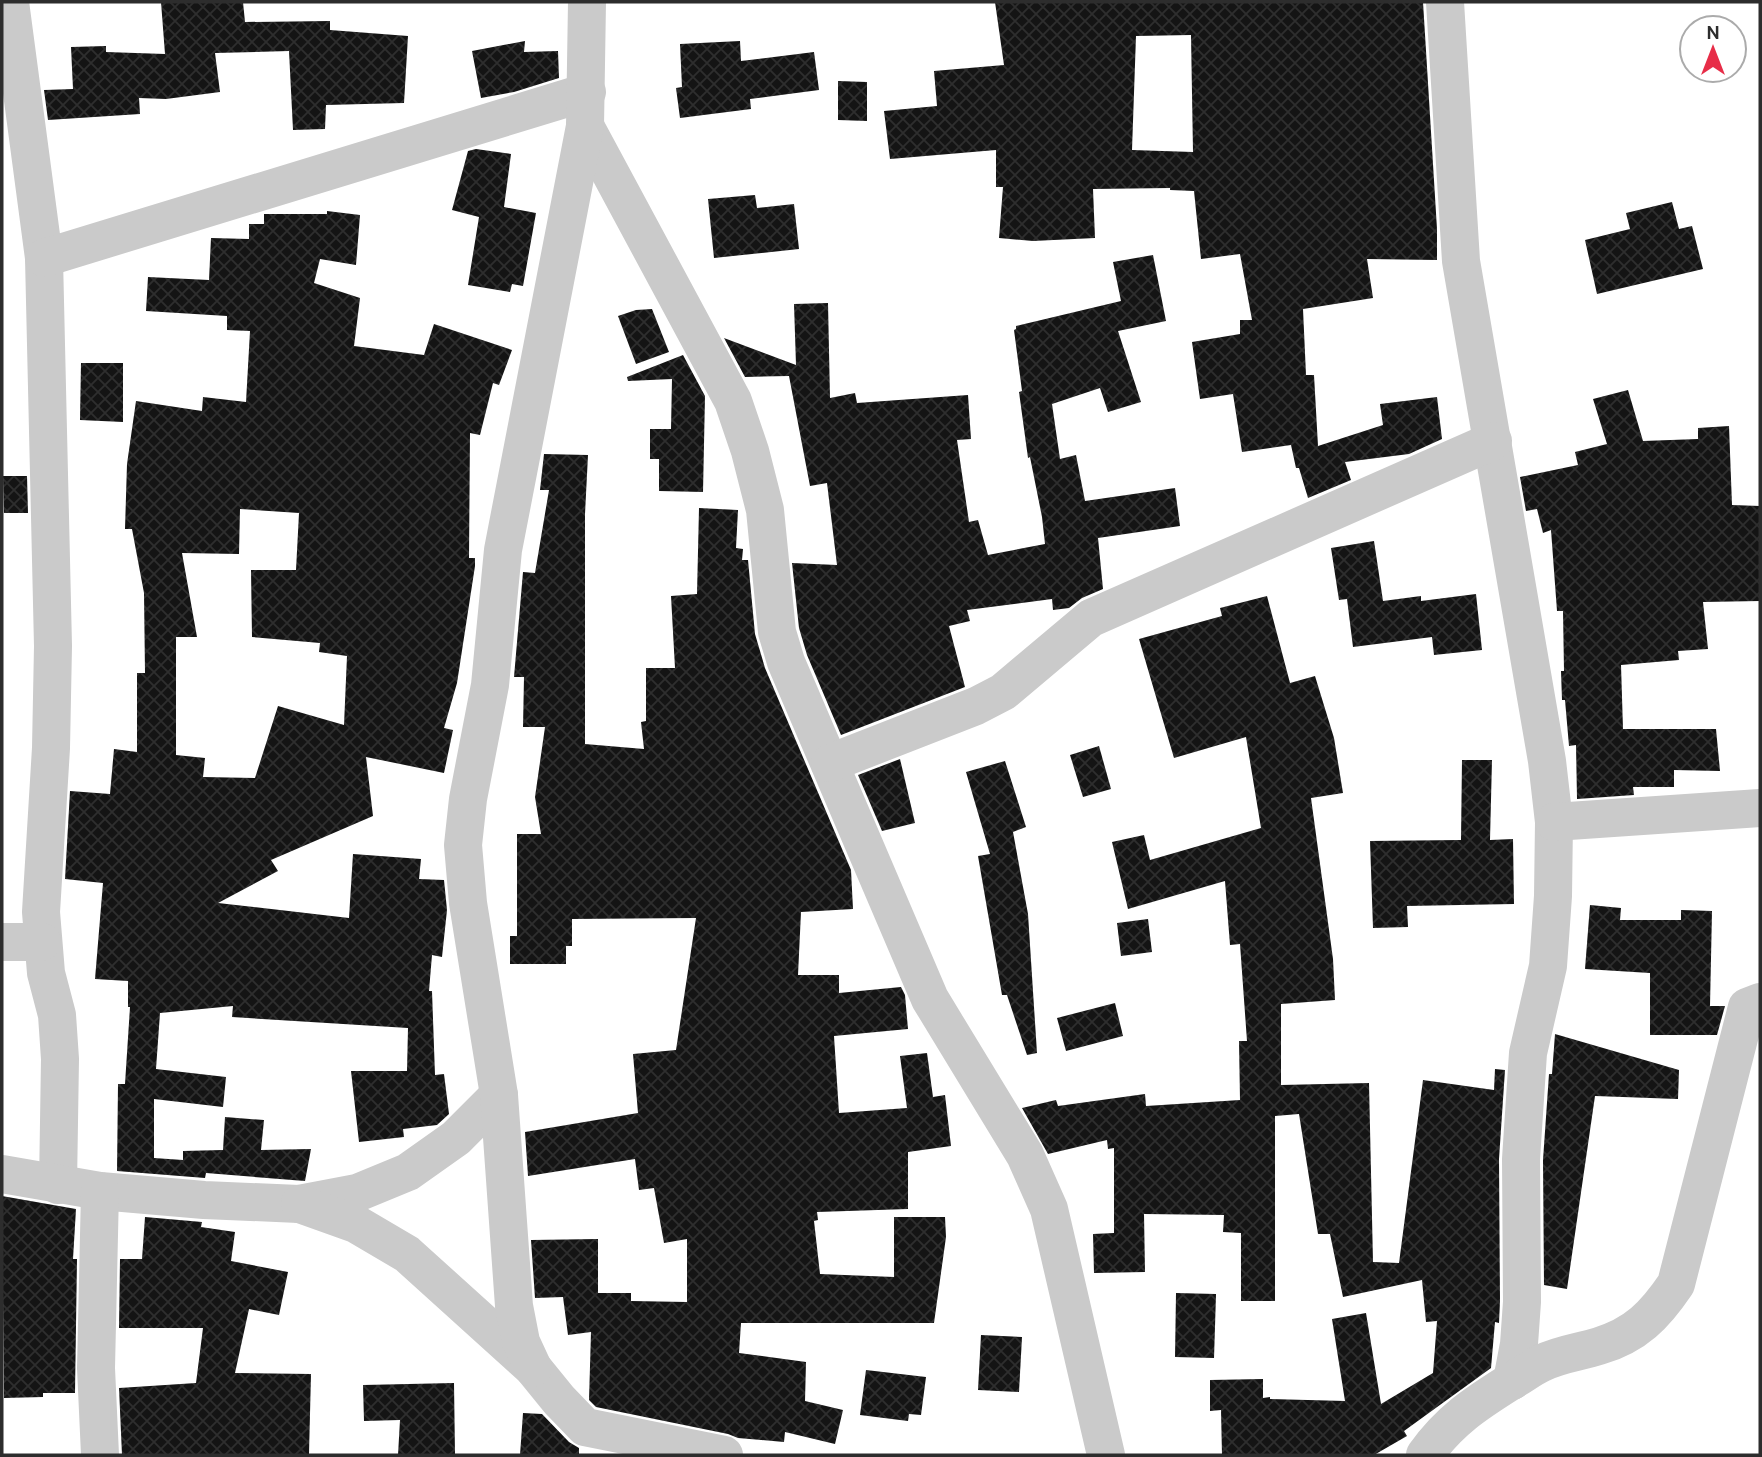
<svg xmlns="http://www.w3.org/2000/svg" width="1762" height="1457" font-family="Overpass,sans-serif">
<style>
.building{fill:url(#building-cross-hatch);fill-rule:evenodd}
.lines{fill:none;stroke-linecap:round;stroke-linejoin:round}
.minor{stroke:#cacaca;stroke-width:38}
</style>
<defs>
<pattern id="building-cross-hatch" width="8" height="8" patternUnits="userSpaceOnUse" patternTransform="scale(1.75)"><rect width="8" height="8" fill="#141414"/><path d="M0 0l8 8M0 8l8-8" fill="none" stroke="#2e2e2e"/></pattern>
</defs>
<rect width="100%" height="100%" fill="#fff"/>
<g class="building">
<path d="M161,2H243L245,22L330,21V30L408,36L404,103L326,105L325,129L293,130L289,51L215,53L220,92L166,99L139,98L140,114L48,120L44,90L73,89L71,47L106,46V52L165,54Z"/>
<path d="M995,2H1423L1437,229V260L1367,259L1373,298L1303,309L1306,375H1314L1318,446L1383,425L1380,404L1437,397L1442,439L1409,454L1345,462L1351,480L1308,498L1299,468H1296L1291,445L1242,452L1233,394L1200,399L1192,342L1240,334V320H1252L1240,254L1201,259L1194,191L1170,190V188L1093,189L1095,238L1033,241L999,238L1003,187H996V150L890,159L884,111L937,106L934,71L1004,65ZM1191,35L1193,152L1132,150L1136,36Z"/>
<path d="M525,41L524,52L558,51L559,78L514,92L481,98L472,51Z"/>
<path d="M740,41L741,61L814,52L819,90L750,99L751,109L680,118L676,88L682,87L680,44Z"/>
<path d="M838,81L867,82V121L838,120Z"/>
<path d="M476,149L511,154L504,207L536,213L523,286L512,284L510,292L468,285L479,217L452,210L468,151Z"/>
<path d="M755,195L757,208L794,204L799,249L714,258L708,199Z"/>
<path d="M1672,202L1679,229L1692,226L1703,269L1597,294L1585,240L1630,229L1626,213Z"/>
<path d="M327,211L360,215L356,265L320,259L314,283L360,298L354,346L424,355L434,324L512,350L499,385L493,383L480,435L470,433L469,558H475V566L457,683L444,728L453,730L444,773L366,757L373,816L271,860L278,871L218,903L349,918L353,854L421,859L419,879L444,880L447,910L442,957L432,955L429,991H432L435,1075L444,1074L449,1114L437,1125L403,1129L404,1137L359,1142L351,1071H407L408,1028L232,1017L233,1006L160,1013L156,1069L226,1077L223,1107L154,1099V1158L183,1160V1151L223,1150L225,1117L264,1120L261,1150L311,1149L305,1181L206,1173L205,1178L117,1171L118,1084H125L130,1007H128V981L95,979L103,883L65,879L70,791L110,794L114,749L137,752V673H145L144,593L132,529H125L127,464L136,401L202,411L203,397L246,402L250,331L227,330V316L146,311L148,277L209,280L211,238L249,239V224H264V214H327ZM240,509L299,513L296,570H251L252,637L320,643L319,652L347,656L344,725L278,706L255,778L203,777L205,758L176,755V637H197L182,553L239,554Z"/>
<path d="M1153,255L1166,321L1118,331L1141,402L1108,412L1100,388L1052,404L1060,459L1076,455L1085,501L1175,488L1180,526L1098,538L1103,589L1082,598L1069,608L1053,610L1052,599L967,610L970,621L949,626L965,687L841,735L807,655L799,628L792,563L837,565L827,483L810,486L789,376L745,377L724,338L796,365L794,304L828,303L830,398L855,393L857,403L968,395L971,439L957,440L969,522L978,520L988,555L1045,544L1042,517L1030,457L1028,458L1019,392L1022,391L1014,330L1016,329V326L1121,301L1113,262Z"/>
<path d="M652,309L669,352L636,364L618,316L636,310Z"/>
<path d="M683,355L705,396L703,492L659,491V459H650V429H671L672,379L628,381L627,377Z"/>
<path d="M81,363H123V422L80,420Z"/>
<path d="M1628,390L1643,441L1698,439V428L1729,426L1732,505L1760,506V601L1703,602L1708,649L1678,651L1679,660L1621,665L1623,729H1716L1720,771L1674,770V787H1633L1634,795L1577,799L1576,745L1569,746L1565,700H1562L1561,671H1564L1563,611H1557L1551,530L1543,533L1537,509L1526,511L1520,477L1578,465L1575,452L1607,444L1593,399Z"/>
<path d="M544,454L588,455L585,514V744L644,749L641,722L646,721V668H675L671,596L697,594L699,508L738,510L736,548L743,549L742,560H748L755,634L765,668L851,870L853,909L801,912L798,975H839V993L901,987L905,995L908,1029L834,1036L839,1113L907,1108L900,1056L927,1053L933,1097L945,1095L951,1146L908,1152V1209L817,1212L818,1220L814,1221L820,1274L894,1277V1217H945L946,1237L934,1323H741L739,1353L806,1362L805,1401L843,1410L835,1444L785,1432L784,1442L738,1438L728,1434L596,1407L589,1400L591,1332L568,1335L563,1297L535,1298L531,1240L598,1239V1293H631V1301L687,1302V1239L664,1243L654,1188L639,1190L635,1159L528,1176L525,1132L638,1113L633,1054L676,1050L696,918L572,919V946H566V964H510V936H517V834H541L535,797L545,727H523L524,677H514L523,572L535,573L549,490H540Z"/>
<path d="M3,476H27L28,513H4Z"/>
<path d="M1374,541L1383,601L1421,596V601L1476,594L1482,650L1434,655L1432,637L1353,647L1347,599L1339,600L1331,548Z"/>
<path d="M1267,596L1290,683L1315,676L1334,738L1343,793L1311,798L1333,959L1335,1000L1281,1004V1085L1369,1083L1373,1262L1399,1263L1423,1080L1494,1090L1495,1069L1505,1070L1499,1159L1500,1301L1499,1323L1495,1322L1491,1368L1404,1431L1407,1436L1374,1455H1222L1221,1410L1210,1411V1380L1263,1379V1398L1270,1397V1399L1345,1401L1332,1319L1366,1313L1381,1404L1433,1373L1437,1321L1426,1322L1422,1280L1343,1297L1330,1234H1318L1299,1114L1275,1116V1301H1241V1233L1223,1232L1224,1215L1144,1214L1145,1272L1094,1273L1093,1234L1114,1233V1148L1108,1149L1107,1140L1048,1154L1022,1108L1056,1100L1058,1106L1145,1094L1146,1106L1240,1100L1239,1041H1247L1240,944L1230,945L1225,881L1128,909L1112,842L1144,835L1150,860L1261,828L1246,737L1174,758L1139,639L1222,616L1220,608Z"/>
<path d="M1099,746L1111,789L1083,797L1070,755Z"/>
<path d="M900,759L915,823L882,831L858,775Z"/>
<path d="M1462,760H1492L1490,840L1513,839L1514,904L1407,906L1408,927L1373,928L1370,841L1461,840Z"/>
<path d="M1005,761L1026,827L1013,832L1028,914L1037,1053L1027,1055L1007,995H1002L978,856L990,854L966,772Z"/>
<path d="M1590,905L1621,908L1620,920H1681V910L1712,911L1710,1006H1725L1717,1035H1650V973L1585,969Z"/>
<path d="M1148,919L1152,952L1121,956L1117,923Z"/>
<path d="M1115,1003L1123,1036L1066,1051L1057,1018Z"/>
<path d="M1555,1034L1679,1070L1678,1099L1595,1096L1567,1289L1544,1285L1543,1160L1549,1074H1552Z"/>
<path d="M2,1196L76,1209L73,1259H77L75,1393H43V1397L4,1398Z"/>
<path d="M145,1217L202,1222L201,1227L235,1232L231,1261L288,1272L279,1315L249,1309L235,1373L311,1374L309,1454L122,1455L119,1388L196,1383L203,1328H119L120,1259H142Z"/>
<path d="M1176,1293L1216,1294L1214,1358L1175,1357Z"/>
<path d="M981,1335L1022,1337L1019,1392L978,1390Z"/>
<path d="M866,1370L926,1377L921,1415L909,1414L908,1421L860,1415Z"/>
<path d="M454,1383L455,1455H398L400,1420L364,1421L363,1385Z"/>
<path d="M523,1413L542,1414L569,1442L579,1448V1455H520Z"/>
</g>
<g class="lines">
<g class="minor">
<path d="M10,2L44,258L53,646L51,748L41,912L46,973L57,1015L60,1059L58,1185"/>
<path d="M1445,2L1461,261L1547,761L1554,822L1553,896L1548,966L1528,1053L1521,1159L1522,1302L1519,1344L1512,1381"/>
<path d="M585,126L733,401L750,451L765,510L777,632L786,662L930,999L1025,1155L1049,1209L1106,1455"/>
<path d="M44,258L587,92"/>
<path d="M830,763L976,706L1003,692L1091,618L1493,441"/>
<path d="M1554,822L1760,808"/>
<path d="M2,942H42"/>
<path d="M2,1174L100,1191L204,1200L299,1204L357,1193L408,1172L456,1138L499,1095"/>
<path d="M300,1204L356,1224L407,1254L533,1368L559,1400L585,1427L724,1455"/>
<path d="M533,1368L521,1342L514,1306L499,1095L468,903L463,845L468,799L490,685L503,550L585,126L587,2"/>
<path d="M100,1455L96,1368L100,1191"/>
<path d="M1425,1455C1449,1421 1475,1404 1510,1382C1521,1376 1531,1368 1542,1363C1560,1354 1580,1352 1599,1346C1636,1335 1655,1315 1676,1284L1747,1007L1760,1002"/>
</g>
</g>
<rect width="1762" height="1457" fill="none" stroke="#2d2d2d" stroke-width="7"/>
<g transform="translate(1713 49)"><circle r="33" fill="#ffffff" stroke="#ababab" stroke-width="2"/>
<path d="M0-5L12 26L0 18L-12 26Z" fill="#e72d48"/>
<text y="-10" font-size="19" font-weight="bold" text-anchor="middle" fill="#2d2d2d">N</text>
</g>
</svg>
